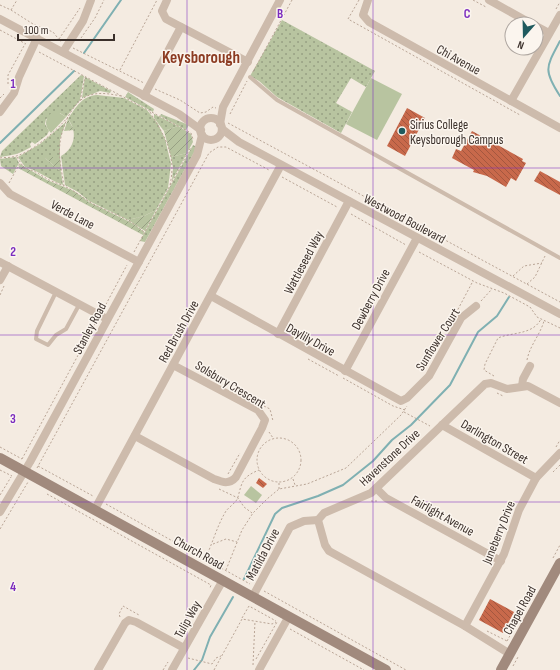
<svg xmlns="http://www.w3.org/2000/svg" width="560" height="670" font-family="'Sofia Sans Condensed',sans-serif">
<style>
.grass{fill:url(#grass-dots)}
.garden{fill:url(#garden-furrows)}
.pitch{fill:#b8c4a0}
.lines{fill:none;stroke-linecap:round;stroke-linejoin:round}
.stream{stroke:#7fb0b2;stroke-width:2}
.building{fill:url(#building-back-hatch)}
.path{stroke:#b9a596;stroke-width:1;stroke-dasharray:2 2;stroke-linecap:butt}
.lane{stroke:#cdbbac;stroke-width:4}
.street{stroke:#cdbbac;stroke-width:8}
.secondary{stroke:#a18a7d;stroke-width:10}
.grid{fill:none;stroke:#7b2cbf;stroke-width:1;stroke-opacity:0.55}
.poi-dot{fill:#1f5a5e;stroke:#fbf5ee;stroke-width:1.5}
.labels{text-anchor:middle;stroke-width:3;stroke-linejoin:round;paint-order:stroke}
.street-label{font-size:13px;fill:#3b302b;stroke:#fbf5ee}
.poi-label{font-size:13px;fill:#3b302b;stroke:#fbf5ee;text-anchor:start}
.district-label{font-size:17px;font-weight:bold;fill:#8c3b22;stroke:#fbf5ee}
.grid-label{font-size:13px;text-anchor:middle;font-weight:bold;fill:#7b2cbf;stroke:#fbf5ee;stroke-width:3;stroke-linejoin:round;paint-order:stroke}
</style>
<defs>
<pattern id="grass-dots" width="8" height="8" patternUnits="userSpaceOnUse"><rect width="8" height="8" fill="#b8c4a0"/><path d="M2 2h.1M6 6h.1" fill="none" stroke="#97a083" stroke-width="1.8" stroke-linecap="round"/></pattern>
<pattern id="garden-furrows" width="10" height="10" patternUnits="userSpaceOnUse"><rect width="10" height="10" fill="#b8c4a0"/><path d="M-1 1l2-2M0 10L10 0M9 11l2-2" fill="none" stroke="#97a083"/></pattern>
<pattern id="building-back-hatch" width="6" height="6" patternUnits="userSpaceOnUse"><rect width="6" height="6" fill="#c8694b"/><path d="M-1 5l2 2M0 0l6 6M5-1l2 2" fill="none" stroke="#a4573f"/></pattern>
</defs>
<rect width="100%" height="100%" fill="#f4ebe1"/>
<g class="grass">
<path d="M282,20L375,71L366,87L351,78L336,103L352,112L341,133L277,97L259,81L250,76Z"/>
<path d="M81,75L84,76L80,100L66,117L60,113L46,119L45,124L49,131L47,135L35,144L32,142L30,144L31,147C19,154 14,155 0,157L2,151Z"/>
<path d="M85,77L111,91L110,93L100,91L82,98Z"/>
<path d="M128,92L154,109L153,112L125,97Z"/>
<path d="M97,95L124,98L147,110L158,124L165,139L171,164L168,188L156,210L144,216L128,220L89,201L78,192L65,185L61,156C75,148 78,132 68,119C76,107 82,96 97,95Z"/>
<path d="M154,114L178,126L164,131L154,118Z"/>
<path d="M161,114L189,125L186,130L160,116Z"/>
<path d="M66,122L60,139V157L45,158L61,172L63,185C50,180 39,171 25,167L18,157L40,144Z"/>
<path d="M193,145L197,147L145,242L140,241Z"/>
<path d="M187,153L172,181L173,168L171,157Z"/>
<path d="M16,157L19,163L13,174L1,166L0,159Z"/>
</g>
<g class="garden">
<path d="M68,119L74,130L64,131Z"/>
<path d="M178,126L191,134L193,142L187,153L171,157L164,131Z"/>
<path d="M44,157H60L61,172Z"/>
<path d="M20,164L47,180L74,191L89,202L134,224L144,232L143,235L18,168Z"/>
<path d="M156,210L145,231L128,220L144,216Z"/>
</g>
<g class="pitch">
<path d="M371,78L402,94L377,140L346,124Z"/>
<path d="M53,112H58L66,117L51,133C44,126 44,118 53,112Z"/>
<path d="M251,486L262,495L256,503L244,495Z"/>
</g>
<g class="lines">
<g class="stream">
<path d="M560,41C546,67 543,70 560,96"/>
<path d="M84,53L121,0"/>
<path d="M0,143L74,71"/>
<path d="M244,579L275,514L282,508L318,496L343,485L373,461L392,440L411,425L450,385L478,332L497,316L509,297"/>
<path d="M194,670L202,660L210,637L233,597"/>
</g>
</g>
<g class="building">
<path d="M407,108L425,118L405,156L387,146Z"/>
<path d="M472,131L523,159L522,161L526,163L516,181L511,178L506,187L487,176L473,172L474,170L452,158L456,149L461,151Z"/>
<path d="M540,171L560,182V195L534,181Z"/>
<path d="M259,478L267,484L263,488L256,483Z"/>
<path d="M490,599L514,612L503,633L479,620Z"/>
</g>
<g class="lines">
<g class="path">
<path d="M359,0L348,19L520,115"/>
<path d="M473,0L486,7"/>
<path d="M0,5L11,10L33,24L53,32L61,42"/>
<path d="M556,9L560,2"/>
<path d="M11,10L17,0"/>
<path d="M0,30L26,44"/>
<path d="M536,35L538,38"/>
<path d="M81,38L95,18L104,0"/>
<path d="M59,39L80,8"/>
<path d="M73,48L144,83"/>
<path d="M39,52L191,133L193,139"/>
<path d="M120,70L157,0"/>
<path d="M253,72L292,0"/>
<path d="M8,84V75L25,44"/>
<path d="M155,89L180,100L200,113L206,112L213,107L216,108"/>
<path d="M121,96C111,94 100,92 90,95C73,100 62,126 60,143C58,157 62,172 64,186C75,191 83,198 93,204C111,213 129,218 144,232"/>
<path d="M0,98L4,94"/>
<path d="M80,101L85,77"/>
<path d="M150,112C164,136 177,154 170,185"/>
<path d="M230,114L247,81"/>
<path d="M228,123L560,302"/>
<path d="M17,157L24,168L34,171L49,180L64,186"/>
<path d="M0,158C4,157 8,158 12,157C31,154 56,131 68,117"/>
<path d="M282,177L337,207"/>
<path d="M9,183L20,163"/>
<path d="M351,214L406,245"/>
<path d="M134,252L191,147"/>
<path d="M419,252L477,283L504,293L530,307L537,317L560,328"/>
<path d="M513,276L524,266L542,263"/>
<path d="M527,284L535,277L545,256"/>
<path d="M0,295L4,286"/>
<path d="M481,301L492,289"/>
<path d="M104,308L127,265"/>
<path d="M456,313L473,281"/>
<path d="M308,359L339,376"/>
<path d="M527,360C530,345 540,335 544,321"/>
<path d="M494,376L484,370L485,364L498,338C512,332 533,335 541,319"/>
<path d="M343,378L393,406L405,410"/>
<path d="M497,393L503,396"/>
<path d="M264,406L270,409L273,421"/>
<path d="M404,412L430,426"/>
<path d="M269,432L273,438"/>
<circle cx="279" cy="460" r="22"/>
<path d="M0,447L22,459"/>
<path d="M556,447L560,440"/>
<path d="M22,459L96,322"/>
<path d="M38,466L93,496"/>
<path d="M37,468L209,153L218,147H226L269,170"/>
<path d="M0,470L12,476"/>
<path d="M553,472L560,465"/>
<path d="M228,474L240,453"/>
<path d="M293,479L295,485"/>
<path d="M219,489L238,498L244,507L252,513"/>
<path d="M279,489V482"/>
<path d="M47,494L211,585L210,588"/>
<path d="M0,495L11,477"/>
<path d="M371,501H378"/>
<path d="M106,504L250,584"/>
<path d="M0,529L28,482"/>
<path d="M213,544L226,539L237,542"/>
<path d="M206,557C213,542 217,526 226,511C229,507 237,502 238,497C242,482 242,477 259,470"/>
<path d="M553,558L560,545"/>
<path d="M226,570L242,530L253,513L267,499L279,489L307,484L346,468L401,415L407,406"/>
<path d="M264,591L406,670"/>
<path d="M120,617L119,614L123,606L139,615"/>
<path d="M242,618L249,606L276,621"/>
<path d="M290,629L364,670"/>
<path d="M487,631L507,641"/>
<path d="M507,641L526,607"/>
<path d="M188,658L212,664L216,658L221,656"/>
<path d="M256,659L277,622"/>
<path d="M253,665L255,621"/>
<path d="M513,666L518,657"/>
<path d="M163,670L168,662"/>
<path d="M214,670L242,619L272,624L276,622"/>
</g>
<g class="lane">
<path d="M250,77L277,100L560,258"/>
<path d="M56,292L37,331L36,339L48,345L56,335L66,329L79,305"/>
</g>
<g class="street">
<path d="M167,0L162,11L166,19L248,62"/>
<path d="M368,0L363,15L369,22L560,128"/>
<path d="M489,0L532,24"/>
<path d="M0,19L179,114L201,130"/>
<path d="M536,26L549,33"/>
<path d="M63,52L83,21L91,0"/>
<path d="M144,96L181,27"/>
<path d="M511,101L560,15"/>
<path d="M0,112L14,93L19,77L37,38"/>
<circle cx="211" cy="129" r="11"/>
<path d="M220,124L223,107L280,0"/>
<path d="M222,129L239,142L560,314"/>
<path d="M0,183L10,194L139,262"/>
<path d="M0,262L107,319"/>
<path d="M0,280L8,266"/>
<path d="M211,296L401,401L407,398L429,376L461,318L476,306"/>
<path d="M278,334L349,201"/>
<path d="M345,371L417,238"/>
<path d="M522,386L523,379L530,366"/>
<path d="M442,425L536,478"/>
<path d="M135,436L214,479C222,482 229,485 236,477L262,428L265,420L258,410L173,365"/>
<path d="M376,488L386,498L501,561"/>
<path d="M95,509L281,165"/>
<path d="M0,512L30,462L197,155L202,135"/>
<path d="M253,596L290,527L304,521L318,520"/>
<path d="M465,626L504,554L519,510L536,478L560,453"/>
<path d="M510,654L465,626L329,551L325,545L318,520L324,513L371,493L485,384L491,383L507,389L528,386L560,403"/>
<path d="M98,670L125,623L129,620L136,622L184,648"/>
<path d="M172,670L223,580"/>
<path d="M259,670L289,616"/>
</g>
<g class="secondary">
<path d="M0,458L386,670"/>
<path d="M501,670L560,563"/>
</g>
</g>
<path class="grid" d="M187,0V670M373,0V670M0,168H560M0,335H560M0,502H560"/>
<circle class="poi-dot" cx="402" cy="131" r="4"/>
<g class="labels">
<g class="street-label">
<text transform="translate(459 59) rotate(29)" y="5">Chi Avenue</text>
<text transform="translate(73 214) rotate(28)" y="5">Verde Lane</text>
<text transform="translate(405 218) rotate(28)" y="5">Westwood Boulevard</text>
<text transform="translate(303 262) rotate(-62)" y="5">Wattleseed Way</text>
<text transform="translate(370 299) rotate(-62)" y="5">Dewberry Drive</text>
<text transform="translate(89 328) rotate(-62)" y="5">Stanley Road</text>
<text transform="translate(178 331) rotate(-61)" y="5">Red Brush Drive</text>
<text transform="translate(311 339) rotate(29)" y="5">Daylily Drive</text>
<text transform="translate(437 339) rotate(-58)" y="5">Sunflower Court</text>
<text transform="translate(231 384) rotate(31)" y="5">Solsbury Crescent</text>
<text transform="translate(495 441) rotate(30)" y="5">Darlington Street</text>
<text transform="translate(389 457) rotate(-43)" y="5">Havenstone Drive</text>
<text transform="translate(443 515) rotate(29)" y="5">Fairlight Avenue</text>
<text transform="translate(498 532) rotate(-68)" y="5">Juneberry Drive</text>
<text transform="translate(199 552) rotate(29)" y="5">Church Road</text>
<text transform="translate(262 554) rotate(-62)" y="5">Matilda Drive</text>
<text transform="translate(519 610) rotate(-61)" y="5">Chapel Road</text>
<text transform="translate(187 619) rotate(-61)" y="5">Tulip Way</text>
</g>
<g class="poi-label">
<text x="410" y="129">Sirius College<tspan x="410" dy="15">Keysborough Campus</tspan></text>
</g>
<g class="district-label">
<text x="201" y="63">Keysborough</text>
</g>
</g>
<g class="grid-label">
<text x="280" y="18">B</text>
<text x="467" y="18">C</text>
<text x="13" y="88">1</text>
<text x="13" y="256">2</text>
<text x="13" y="423">3</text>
<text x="13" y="591">4</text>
</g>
<g transform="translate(524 36) rotate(200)"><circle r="19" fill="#fbf5ee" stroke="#aea6a0"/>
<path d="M0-3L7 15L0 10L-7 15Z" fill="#1f5a5e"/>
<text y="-6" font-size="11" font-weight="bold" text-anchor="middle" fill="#3b302b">N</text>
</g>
<path d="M18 34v6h96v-6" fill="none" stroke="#3b302b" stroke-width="2"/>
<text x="24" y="34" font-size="12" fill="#3b302b" stroke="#fbf5ee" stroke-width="3" paint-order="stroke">100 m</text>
</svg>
